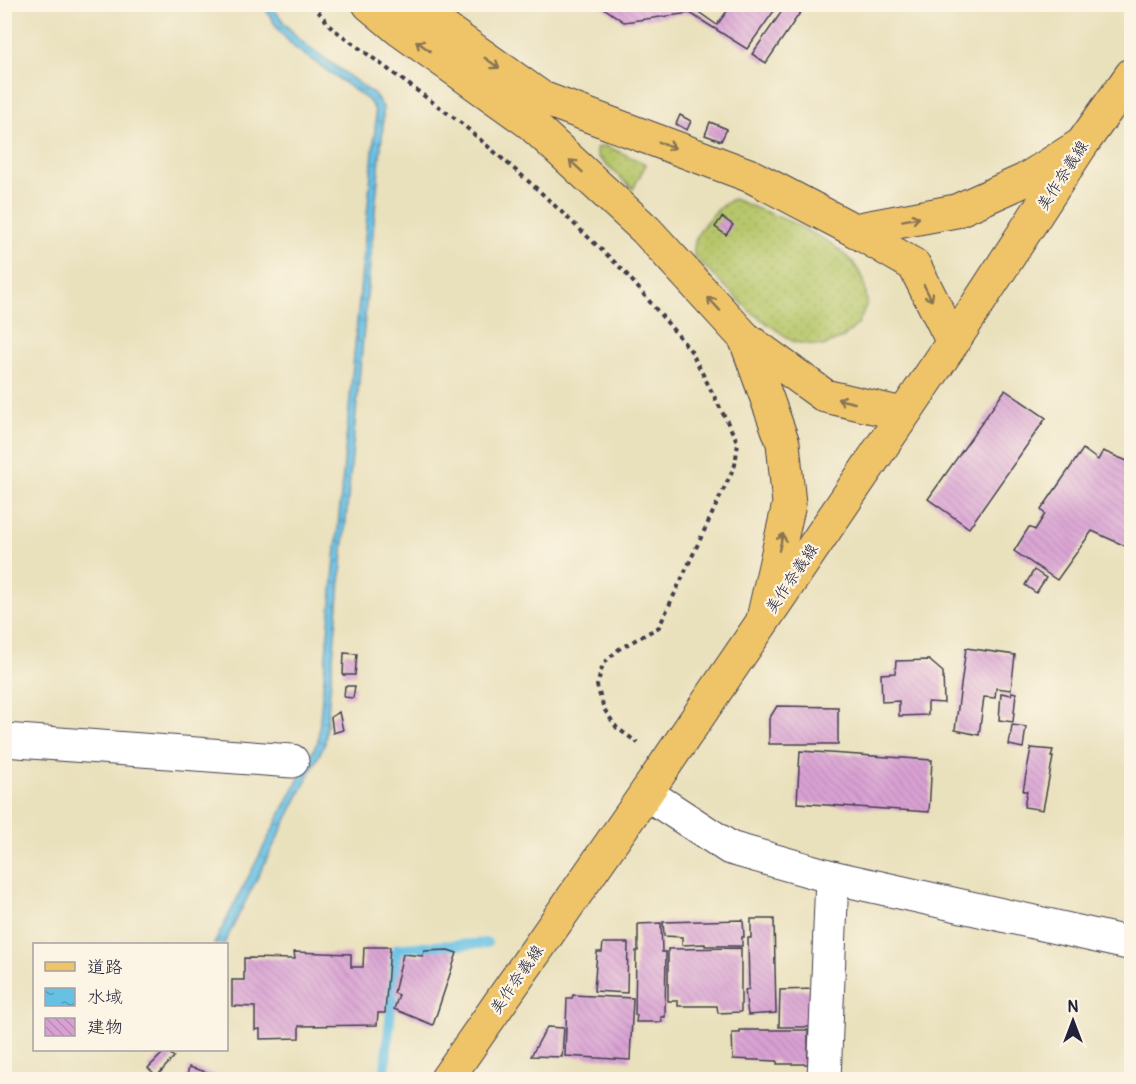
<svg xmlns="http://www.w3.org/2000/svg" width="1136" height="1084" font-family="Pangolin,'Klee One',sans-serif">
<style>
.grass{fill:url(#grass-dots);stroke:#6c7452;stroke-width:1.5}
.water{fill:url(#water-ripples);stroke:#447290;stroke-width:1.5}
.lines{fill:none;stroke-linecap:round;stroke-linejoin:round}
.stream{stroke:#67c1e5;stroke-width:10}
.building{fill:url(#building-back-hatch)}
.minor-casing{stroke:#403e4e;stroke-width:35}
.major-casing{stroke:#403e4e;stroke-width:35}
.highway-casing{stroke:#403e4e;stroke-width:35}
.path{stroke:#403e4e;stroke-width:4;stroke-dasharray:4.5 4.5;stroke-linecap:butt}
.minor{stroke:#fff;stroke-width:33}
.major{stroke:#efc469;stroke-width:33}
.highway{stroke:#efc469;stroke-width:33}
.oneway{stroke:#887352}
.labels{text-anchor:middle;stroke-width:4.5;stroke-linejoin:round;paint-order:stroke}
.street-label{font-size:16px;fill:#22223b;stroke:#fcf5e5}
</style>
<defs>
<pattern id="grass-dots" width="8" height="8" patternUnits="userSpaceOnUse" patternTransform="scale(1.5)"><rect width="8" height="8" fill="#b6c669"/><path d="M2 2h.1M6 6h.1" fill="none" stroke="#9caa5c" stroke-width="1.8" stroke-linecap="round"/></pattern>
<pattern id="water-ripples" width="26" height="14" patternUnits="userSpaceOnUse" patternTransform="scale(1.5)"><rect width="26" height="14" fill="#67c1e5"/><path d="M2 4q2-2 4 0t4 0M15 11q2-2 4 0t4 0" fill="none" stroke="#549cbb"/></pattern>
<pattern id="building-back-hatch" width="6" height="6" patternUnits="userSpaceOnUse" patternTransform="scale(1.5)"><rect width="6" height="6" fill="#d9a1d3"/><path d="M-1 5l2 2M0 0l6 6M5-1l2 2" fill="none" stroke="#ba8ab6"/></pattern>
</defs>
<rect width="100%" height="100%" fill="#fcf5e5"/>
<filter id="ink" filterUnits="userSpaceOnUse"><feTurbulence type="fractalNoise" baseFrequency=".0167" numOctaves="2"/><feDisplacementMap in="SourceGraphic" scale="12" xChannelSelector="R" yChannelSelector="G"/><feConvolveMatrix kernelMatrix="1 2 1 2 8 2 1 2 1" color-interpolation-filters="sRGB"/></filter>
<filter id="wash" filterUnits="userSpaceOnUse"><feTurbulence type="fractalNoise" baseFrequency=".008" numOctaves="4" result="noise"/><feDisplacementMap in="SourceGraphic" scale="24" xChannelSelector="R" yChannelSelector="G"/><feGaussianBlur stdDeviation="1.35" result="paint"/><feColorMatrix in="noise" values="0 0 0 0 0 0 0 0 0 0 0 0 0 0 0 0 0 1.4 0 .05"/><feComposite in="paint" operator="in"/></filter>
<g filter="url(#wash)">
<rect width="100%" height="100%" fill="#e9e0bc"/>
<g class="grass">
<path d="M606,146L646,164L633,189L598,157L596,148Z"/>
<path d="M733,199L791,222L831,243L853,262L864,280L867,303L858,324L842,338L823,346L794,342L751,312L694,256C694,251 694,246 695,242C700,225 719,206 733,199Z"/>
</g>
<path class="water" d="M263,5H271L285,24L301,41L375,95L383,107V125L325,743L224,944H214L318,741L376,120L374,108L368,100L295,48L280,32Z"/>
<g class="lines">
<path class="stream" d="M384,1080L397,949C427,945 457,946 487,943"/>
</g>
<g id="blocks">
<g class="building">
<path d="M598,4H696L693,8L717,25L730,7L727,4H779L747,49L690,13L624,22Z"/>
<path d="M787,4H806L766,63L752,54Z"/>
<path d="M680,115L691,121L687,130L676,124Z"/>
<path d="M710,122L727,129L721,141L705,135Z"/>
<path d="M722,217L733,225L726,235L715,227Z"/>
<path d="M1005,390L1046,418L969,528L928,499Z"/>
<path d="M1083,449L1098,460L1103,451L1132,463V549L1092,531L1057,580L1014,551L1029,527L1035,530L1045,514L1041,510Z"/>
<path d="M1034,570L1046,578L1036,593L1025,585Z"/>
<path d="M966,648L1015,655L1011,690L996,688L995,698L984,697L979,735L955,730Z"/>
<path d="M344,653L357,654L355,675H343Z"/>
<path d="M929,660L943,672L944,703L928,702V715L899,716V701L882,702L881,674L895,673L896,661Z"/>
<path d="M345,686H355L353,698L344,697Z"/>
<path d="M1012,692L1016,693L1013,722L999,720L1001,693L1011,695Z"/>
<path d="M777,706L838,707V744H769V719Z"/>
<path d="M339,712L343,730L333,733L331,717Z"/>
<path d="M1012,725L1026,727L1023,748L1009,745Z"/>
<path d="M1031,748L1053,750L1051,757H1053L1043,810L1024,807L1027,791H1023Z"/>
<path d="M800,751L932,760L929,812L797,803Z"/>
<path d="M751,919H774L776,1013L748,1015L745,990L749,989L748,938H751Z"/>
<path d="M743,920L744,937H742V946H705V944L682,945V937L664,936L663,922Z"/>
<path d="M661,923L662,952H666L665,1017H661L662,1022H636L637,1015H635L636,951H638V924Z"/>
<path d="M603,943H628L627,993L594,991L597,952H602Z"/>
<path d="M364,947H390L385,1013H378L377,1025L299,1026V1038L260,1039V1029L255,1030V1007L232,1006V980H244V958L295,959L294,952L351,954V967H363Z"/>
<path d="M741,948V1012L718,1013L717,1006H678V1001H668V949Z"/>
<path d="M448,950L457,953L433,1025L394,1009L399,995L394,993L403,954L423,956L424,951Z"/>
<path d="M814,989L816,1027H779L780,990Z"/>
<path d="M573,995L633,998L630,1060L565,1056L567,998H572Z"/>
<path d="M547,1027L564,1028L562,1057L531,1056Z"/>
<path d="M740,1030H808V1064H777V1061L733,1059L732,1033H740Z"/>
<path d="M166,1050L174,1057L157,1076L148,1068Z"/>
<path d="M189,1067L231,1079V1080H186Z"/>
</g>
</g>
</g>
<g filter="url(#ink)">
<use href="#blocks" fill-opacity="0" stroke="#403e4e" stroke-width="1.5"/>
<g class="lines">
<defs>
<g id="minor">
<path d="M4,740L292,761"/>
<path d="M646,793L730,848L832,877L1132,944"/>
<path d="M824,1080L832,877"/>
</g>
<path id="major" d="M446,1080L646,793L953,342L1082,144L1132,74"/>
<g id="highway">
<path d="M369,4L400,30L529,122L646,230L745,338L783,443L789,504L763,619"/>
<path d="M410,4L542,98L751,176L854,230L914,265L953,342"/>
<path d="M854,230L956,211L1025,180L1082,144"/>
<path d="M745,338L825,396L903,414"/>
</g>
</defs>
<use href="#minor" class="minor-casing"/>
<use href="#major" class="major-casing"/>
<use href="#highway" class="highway-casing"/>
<path class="path" d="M312,4L332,28L461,123L535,187L624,271L691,351L738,443L735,465L659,627L619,649L603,664L597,686L604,709L617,728L638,743"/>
<use href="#minor" class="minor"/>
<use href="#major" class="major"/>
<use href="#highway" class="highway"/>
</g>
<defs><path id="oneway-shaft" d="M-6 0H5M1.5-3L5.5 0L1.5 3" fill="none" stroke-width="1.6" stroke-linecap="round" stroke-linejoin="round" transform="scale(1.5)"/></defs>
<g class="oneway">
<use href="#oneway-shaft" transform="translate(423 46) rotate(-144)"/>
<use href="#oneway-shaft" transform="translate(492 63) rotate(35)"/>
<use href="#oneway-shaft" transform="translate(667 145) rotate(21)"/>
<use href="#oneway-shaft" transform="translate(576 166) rotate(-137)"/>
<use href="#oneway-shaft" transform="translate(911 219) rotate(-10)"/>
<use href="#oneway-shaft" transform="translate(928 293) rotate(63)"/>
<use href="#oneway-shaft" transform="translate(714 304) rotate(-133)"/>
<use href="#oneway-shaft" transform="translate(846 401) rotate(-167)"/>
<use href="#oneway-shaft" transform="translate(781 542) rotate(-77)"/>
</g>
</g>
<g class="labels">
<g class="street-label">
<text transform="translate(1062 175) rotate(-57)" y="6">美作奈義線</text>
<text transform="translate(791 578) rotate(-56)" y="6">美作奈義線</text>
<text transform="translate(516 979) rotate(-55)" y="6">美作奈義線</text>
</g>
</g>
<rect width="1136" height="1084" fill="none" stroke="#fcf5e5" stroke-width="24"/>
<rect x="33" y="943" width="195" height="108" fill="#fcf5e5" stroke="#a5a1a1" stroke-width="1.5"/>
<rect x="45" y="962" width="30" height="9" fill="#efc469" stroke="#a5a1a1" stroke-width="1.5"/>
<text x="87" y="973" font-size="18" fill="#22223b">道路</text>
<rect x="45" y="988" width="30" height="18" fill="url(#water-ripples)" stroke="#a5a1a1" stroke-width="1.5"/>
<text x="87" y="1003" font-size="18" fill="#22223b">水域</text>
<rect x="45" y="1018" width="30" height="18" fill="url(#building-back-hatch)" stroke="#a5a1a1" stroke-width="1.5"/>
<text x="87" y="1033" font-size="18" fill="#22223b">建物</text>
<g transform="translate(1073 1021)" stroke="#fcf5e5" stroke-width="4.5" paint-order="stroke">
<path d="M0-4.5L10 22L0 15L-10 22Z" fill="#22223b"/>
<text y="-9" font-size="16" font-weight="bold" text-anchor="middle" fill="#22223b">N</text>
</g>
</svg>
